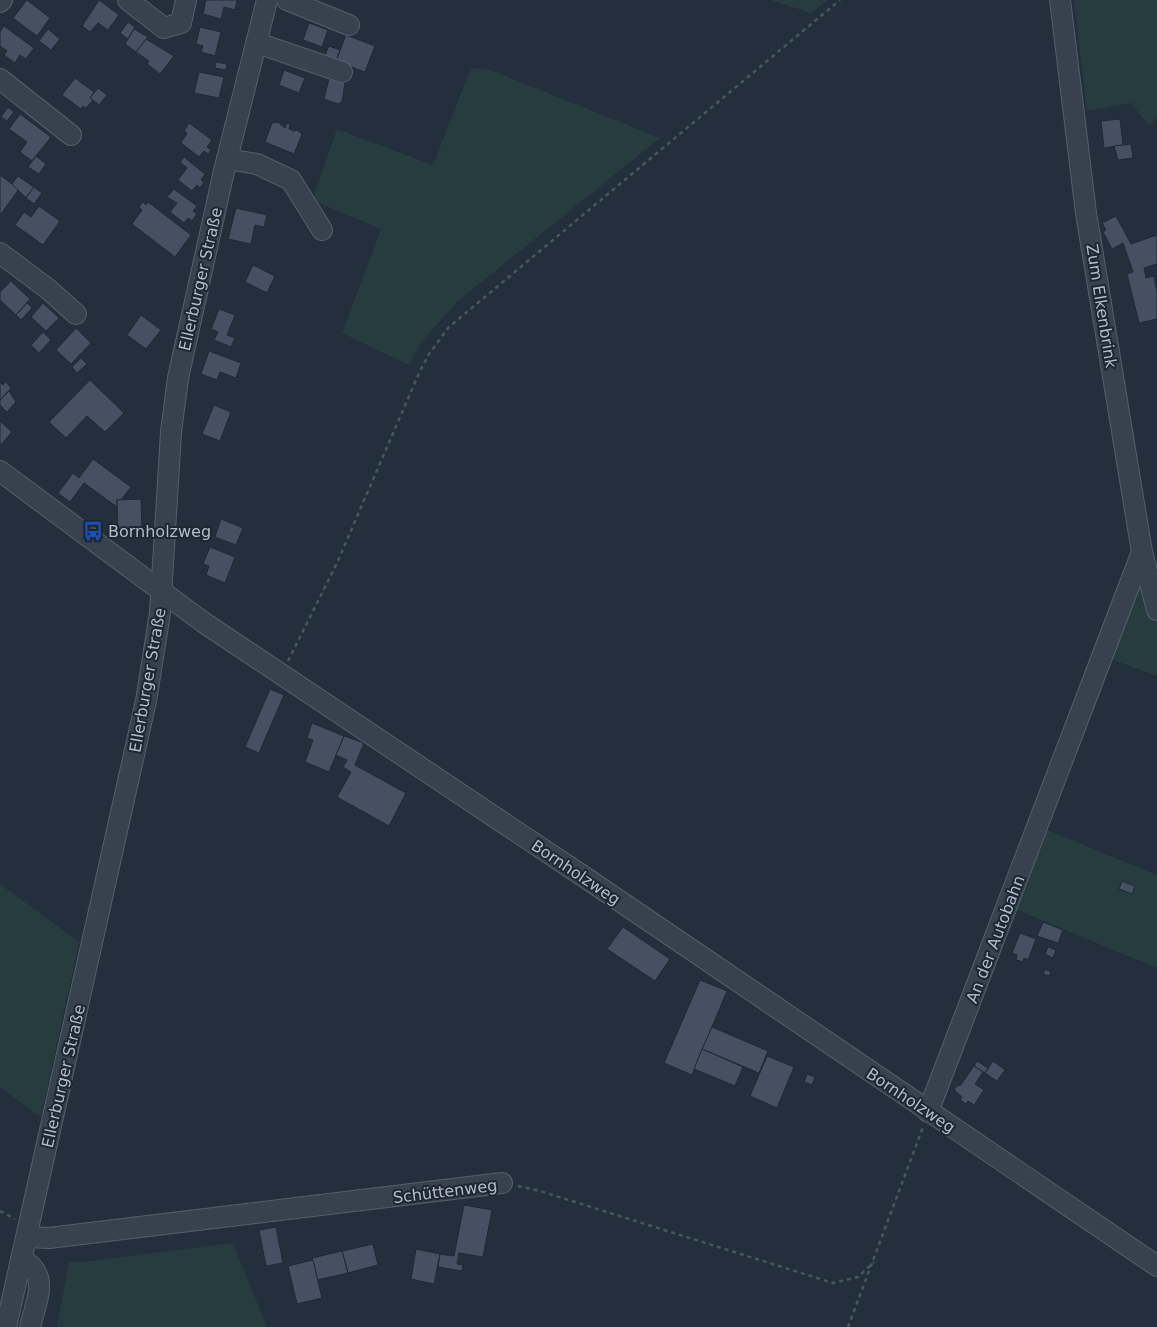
<svg xmlns="http://www.w3.org/2000/svg" width="1157" height="1327" font-family="'DejaVu Sans',sans-serif">
<style>
.green{fill:#263c3f}
.building{fill:#455162;stroke:#1f2835}
.lines{fill:none;stroke-linecap:round;stroke-linejoin:round}
.minor-casing{stroke:#565f6c;stroke-width:22}
.path{stroke:#44595c;stroke-width:2.5;stroke-dasharray:4 4;stroke-linecap:butt}
.minor{stroke:#38414e;stroke-width:20}
.labels{text-anchor:middle;stroke-width:4;stroke-linejoin:round;paint-order:stroke}
.street-label{font-size:16px;fill:#b4bcc9;stroke:#1d2633}
.poi-label{font-size:16px;fill:#b4bcc9;stroke:#1d2633;text-anchor:start}
</style>
<rect width="100%" height="100%" fill="#242f3e"/>
<g class="green">
<path d="M771,0H828L811,13Z"/>
<path d="M1074,0H1157V117L1149,126L1131,103L1087,111Z"/>
<path d="M471,68L490,70L660,138L458,301L422,341L409,365L342,333L381,229L312,200L337,129L433,165Z"/>
<path d="M1134,566L1157,570V676L1113,660L1047,830L1157,875V968L1015,909L937,1108L920,1098L927,1092Z"/>
<path d="M0,884L79,942L41,1117L0,1087Z"/>
<path d="M233,1243L267,1327H57L69,1262H82Z"/>
</g>
<g class="building">
<path d="M27,0L50,18L37,36L13,18Z"/>
<path d="M99,0L119,15L108,30L98,23L90,32L82,26Z"/>
<path d="M206,0H237L235,10L224,7L221,19L203,14Z"/>
<path d="M128,22L135,27L128,39L120,33Z"/>
<path d="M309,23L328,30L322,47L303,40Z"/>
<path d="M4,26L34,48L26,59L20,55L15,63L4,55L7,51L0,46V32Z"/>
<path d="M200,27L221,32L215,56L201,52L203,46L196,44Z"/>
<path d="M48,29L60,39L51,50L39,41Z"/>
<path d="M134,29L148,37L136,52L125,44Z"/>
<path d="M346,35L375,46L365,72L336,61Z"/>
<path d="M146,39L174,56L160,74L147,64L149,61L136,52Z"/>
<path d="M329,46L340,50L336,61L324,57Z"/>
<path d="M216,62L227,64L226,70L215,68Z"/>
<path d="M284,70L305,78L299,93L279,85Z"/>
<path d="M199,72L224,77L219,98L194,93Z"/>
<path d="M75,78L94,92L90,98L93,100L86,108L83,106L81,109L62,95Z"/>
<path d="M329,79L345,83L342,102L338,104L324,99Z"/>
<path d="M98,88L107,95L99,105L90,98Z"/>
<path d="M8,107L14,112L7,121L1,117Z"/>
<path d="M20,114L51,137L32,161L20,152L27,142L9,129Z"/>
<path d="M1120,119L1123,145L1104,148L1101,121Z"/>
<path d="M278,122L285,128L287,123L290,124L289,129L294,131L297,130L302,134L294,154L265,142L272,123Z"/>
<path d="M189,123L212,140L207,147L211,150L208,154L204,151L199,157L181,143L187,133L184,131Z"/>
<path d="M1131,144L1133,158L1118,160L1114,146Z"/>
<path d="M36,156L46,164L39,174L28,167Z"/>
<path d="M184,157L205,174L201,180L204,182L200,188L197,185L192,191L178,180L187,168L180,162Z"/>
<path d="M0,175L19,189L1,214H0Z"/>
<path d="M18,176L34,187L26,198L12,184Z"/>
<path d="M34,187L42,193L34,204L26,198Z"/>
<path d="M174,189L197,206L193,211L197,214L192,221L188,218L184,223L170,212L177,203L167,197Z"/>
<path d="M143,202L146,205L148,202L191,235L175,257L132,224L142,210L139,207Z"/>
<path d="M39,206L60,221L43,245L15,225L24,212L31,217Z"/>
<path d="M236,208L267,215L264,227L255,225L251,244L228,239Z"/>
<path d="M1116,216L1131,244L1157,235V264L1144,268L1146,278L1154,276L1157,292V319L1139,323L1127,274L1133,272L1123,243L1112,249L1103,232L1106,230L1102,223Z"/>
<path d="M253,265L275,276L267,293L245,282Z"/>
<path d="M11,281L30,299L16,315L0,300V292Z"/>
<path d="M27,303L32,308L21,320L16,315Z"/>
<path d="M43,303L59,318L46,331L31,317Z"/>
<path d="M219,309L235,315L227,335L235,338L231,347L214,340L218,332L211,329Z"/>
<path d="M141,315L161,330L146,349L127,335Z"/>
<path d="M76,328L91,343L71,364L56,350Z"/>
<path d="M43,332L51,340L39,353L31,345Z"/>
<path d="M209,351L241,363L236,378L220,372L217,380L201,374Z"/>
<path d="M81,358L87,364L77,373L72,367Z"/>
<path d="M90,380L124,413L105,432L87,416L66,438L49,422Z"/>
<path d="M0,382L3,385L6,382L11,388L0,400Z"/>
<path d="M9,391L16,402L7,412L0,405V400Z"/>
<path d="M214,405L231,412L220,441L202,434Z"/>
<path d="M0,421L12,432L0,446Z"/>
<path d="M93,459L131,487L121,500H117V507L84,483L70,502L58,493L73,473L79,478Z"/>
<path d="M141,499L142,529L118,530L117,500Z"/>
<path d="M221,519L243,528L236,545L215,537Z"/>
<path d="M210,547L235,557L225,583L206,575L209,566L203,564Z"/>
<path d="M270,689L284,695L259,753L245,747Z"/>
<path d="M312,723L344,736L329,772L305,762L313,740L307,738Z"/>
<path d="M344,736L364,743L355,765L406,793L389,826L337,797L351,772L343,767L347,760L336,755Z"/>
<path d="M1122,881L1135,886L1132,894L1119,889Z"/>
<path d="M1043,922L1063,930L1058,943L1037,936Z"/>
<path d="M623,927L670,959L655,981L607,949Z"/>
<path d="M1020,933L1036,939L1028,960L1024,958L1023,962L1016,960L1017,955L1012,953Z"/>
<path d="M1048,947L1056,950L1053,958L1045,954Z"/>
<path d="M1045,969L1051,972L1049,976L1043,974Z"/>
<path d="M700,980L727,991L692,1075L664,1063Z"/>
<path d="M712,1027L768,1051L759,1073L702,1049Z"/>
<path d="M702,1049L743,1067L735,1086L694,1069Z"/>
<path d="M767,1056L794,1067L777,1108L750,1096Z"/>
<path d="M977,1061L988,1068L985,1073L974,1066Z"/>
<path d="M993,1061L1005,1070L997,1081L985,1073Z"/>
<path d="M974,1066L983,1072L975,1084L984,1090L974,1105L968,1101L966,1104L960,1100L962,1097L954,1090L958,1085L960,1086Z"/>
<path d="M807,1074L815,1077L812,1085L804,1082Z"/>
<path d="M464,1205L492,1210L483,1257L459,1253L457,1264L463,1265L462,1271L438,1267L440,1254L454,1256Z"/>
<path d="M276,1227L283,1263L266,1266L259,1230Z"/>
<path d="M373,1244L378,1265L348,1273L342,1251Z"/>
<path d="M416,1249L440,1254L434,1284L411,1279Z"/>
<path d="M342,1251L348,1273L317,1280L312,1258Z"/>
<path d="M313,1260L322,1298L297,1304L288,1266Z"/>
</g>
<g class="lines">
<defs>
<g id="minor">
<path d="M128,0L164,28L181,23L186,0"/>
<path d="M287,0L349,25"/>
<path d="M1060,0L1086,213L1142,552L1157,610"/>
<path d="M0,2L2,0"/>
<path d="M257,43L342,72"/>
<path d="M0,79L71,135"/>
<path d="M227,159L257,164L291,180L322,230"/>
<path d="M0,253L48,289L76,314"/>
<path d="M0,471L203,622L580,874L1157,1266"/>
<path d="M928,1112L1142,552"/>
<path d="M27,1237L49,1238L502,1183"/>
<path d="M21,1259C51,1274 36,1301 30,1327"/>
<path d="M6,1327L146,701L160,613L171,432L178,378L224,171L267,0"/>
</g>
</defs>
<use href="#minor" class="minor-casing"/>
<g class="path">
<path d="M288,661L337,563L419,373L429,354L449,327L840,0"/>
<path d="M518,1186L540,1191L833,1283L858,1277L874,1262"/>
<path d="M0,1211L15,1219"/>
<path d="M848,1327L923,1127"/>
</g>
<use href="#minor" class="minor"/>
</g>
<defs>
<symbol id="bus-bare" viewBox="-9 -9 18 18"><path d="M-5-6H5V4H4V6H2V4H-2V6H-4V4H-5ZM-3.5-4V0h7V-4ZM-3.5 1.2v1.5H-2V1.2ZM2 1.2v1.5H3.5V1.2Z" fill="#1a4fb4" stroke="#1d2633" stroke-width="2.5" paint-order="stroke"/></symbol>
</defs>
<g fill-rule="evenodd">
<use href="#bus-bare" x="79" y="517" width="28" height="28"/>
</g>
<g class="labels">
<g class="street-label">
<text transform="translate(200 279) rotate(-77)" y="6">Ellerburger Straße</text>
<text transform="translate(1102 306) rotate(81)" y="6">Zum Elkenbrink</text>
<text transform="translate(147 680) rotate(-80)" y="6">Ellerburger Straße</text>
<text transform="translate(576 872) rotate(34)" y="6">Bornholzweg</text>
<text transform="translate(995 939) rotate(-69)" y="6">An der Autobahn</text>
<text transform="translate(63 1076) rotate(-77)" y="6">Ellerburger Straße</text>
<text transform="translate(911 1100) rotate(34)" y="6">Bornholzweg</text>
<text transform="translate(445 1191) rotate(-7)" y="6">Schüttenweg</text>
</g>
<g class="poi-label">
<text x="108" y="537">Bornholzweg</text>
</g>
</g>
</svg>
